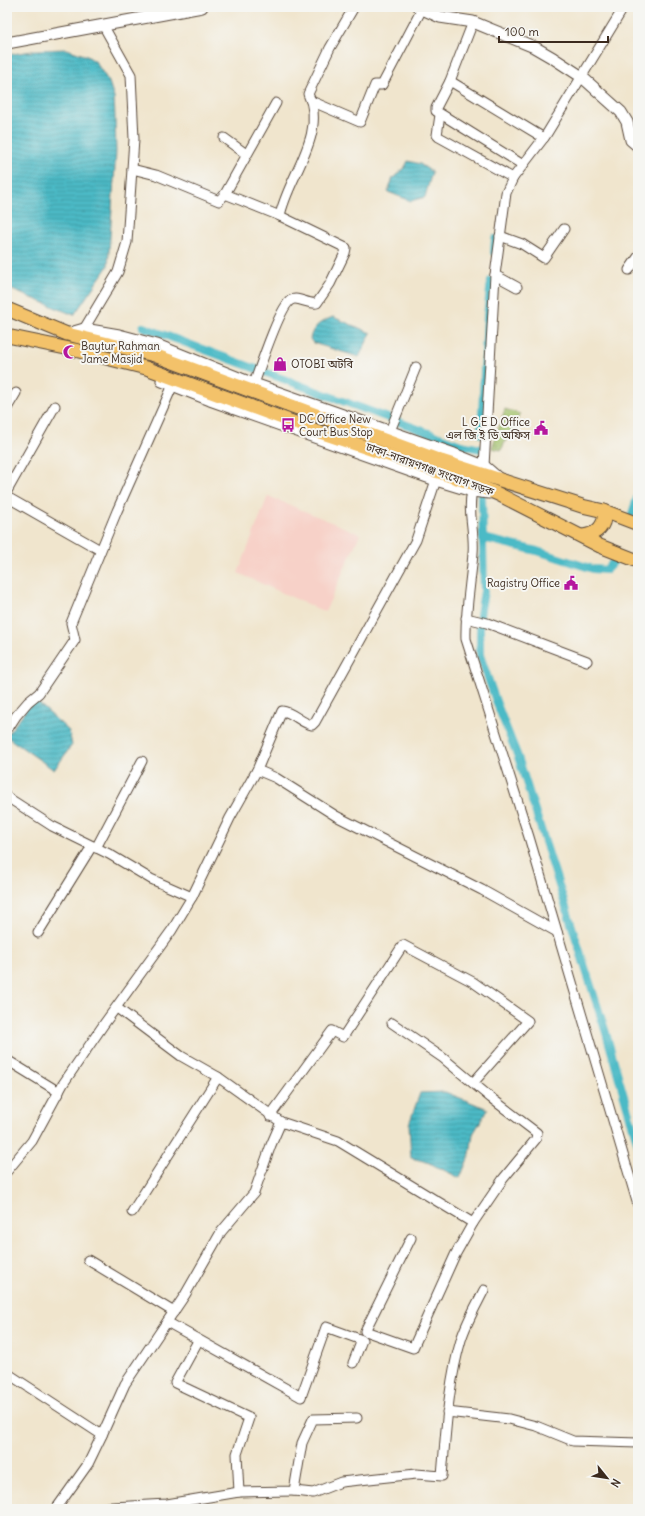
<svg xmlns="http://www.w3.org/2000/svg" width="645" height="1516" font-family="Delius,'Noto Sans Bengali',sans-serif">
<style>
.built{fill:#f7d1c8}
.park{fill:url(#park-crowns);stroke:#6e7644}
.water{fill:url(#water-rules);stroke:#447272}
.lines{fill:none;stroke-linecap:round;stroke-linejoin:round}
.canal{stroke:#4cbac6;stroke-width:8}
.minor-casing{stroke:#564638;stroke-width:11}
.tertiary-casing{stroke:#564638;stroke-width:13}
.primary-casing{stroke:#564638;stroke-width:15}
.minor{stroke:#fff;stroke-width:9}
.tertiary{stroke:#fff;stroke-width:11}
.primary{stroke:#f3c26a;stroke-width:13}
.labels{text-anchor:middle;stroke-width:4;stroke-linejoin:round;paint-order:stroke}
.poi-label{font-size:11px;fill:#3b2a1e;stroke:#f6f6f2;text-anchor:start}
.street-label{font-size:11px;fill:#3b2a1e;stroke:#f6f6f2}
</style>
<defs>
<pattern id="park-crowns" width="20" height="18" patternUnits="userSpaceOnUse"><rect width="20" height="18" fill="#a1c169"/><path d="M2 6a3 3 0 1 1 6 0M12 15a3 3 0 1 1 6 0" fill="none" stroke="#849d56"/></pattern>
<pattern id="water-rules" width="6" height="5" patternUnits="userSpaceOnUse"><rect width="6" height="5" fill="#4cbac6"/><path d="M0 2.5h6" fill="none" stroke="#4097a0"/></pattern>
</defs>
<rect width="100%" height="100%" fill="#f6f6f2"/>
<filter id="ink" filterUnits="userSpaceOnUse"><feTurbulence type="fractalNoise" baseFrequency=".025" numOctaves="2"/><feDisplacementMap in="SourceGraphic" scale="8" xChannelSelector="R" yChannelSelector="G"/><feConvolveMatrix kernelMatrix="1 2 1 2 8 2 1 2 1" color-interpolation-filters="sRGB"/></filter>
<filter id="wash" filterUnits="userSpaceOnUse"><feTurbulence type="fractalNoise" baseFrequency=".012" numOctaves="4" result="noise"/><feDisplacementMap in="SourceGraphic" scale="16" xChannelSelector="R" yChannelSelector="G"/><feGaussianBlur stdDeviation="0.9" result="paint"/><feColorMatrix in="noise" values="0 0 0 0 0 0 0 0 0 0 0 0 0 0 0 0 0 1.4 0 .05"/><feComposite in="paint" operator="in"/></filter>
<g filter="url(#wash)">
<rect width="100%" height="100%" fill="#f0e5cd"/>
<path class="built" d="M268,496L360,534L325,612L238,573Z"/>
<path class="park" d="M505,409L520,414L501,450L492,448Z"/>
<g class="water">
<path d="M67,49L87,56L95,61L109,82L114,97L115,116L116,152L108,266L74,315L7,288V55L38,50Z"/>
<path d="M408,161L420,164L432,172L425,197L411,201L388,192L393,178L405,167Z"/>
<path d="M333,317L371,333L359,357L313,343L310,339C313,325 321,322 333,317Z"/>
<path d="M34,699L69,731L72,745L54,770L7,737V735Z"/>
<path d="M445,1092L488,1109L473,1134L470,1154L460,1178L427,1162L411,1158L409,1124L420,1093Z"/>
</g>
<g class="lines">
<g class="canal">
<path d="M494,252L495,239"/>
<path d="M143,327L461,445L481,449"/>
<path d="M481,434L487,317L491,281"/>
<path d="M482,496L484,591L480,615V655L497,704L518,757L606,1033L638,1145"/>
<path d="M632,514L638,495"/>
<path d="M483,538L537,551L593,569L606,570L617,558"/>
</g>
</g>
</g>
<g filter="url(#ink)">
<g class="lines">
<defs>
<g id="minor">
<path d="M473,22L450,81L436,108V111L523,165"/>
<path d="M450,81L544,138"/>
<path d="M311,101L360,122L375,85H382L422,9"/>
<path d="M440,115L437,135L439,137L513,178"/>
<path d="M224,138L246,154"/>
<path d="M132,169L156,175L219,201L225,194L276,103"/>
<path d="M225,194L280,216L346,248L345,253L330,284L317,303C308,305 298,296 291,300C280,306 259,370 254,384"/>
<path d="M280,216C287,178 328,134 308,94L330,48L354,7"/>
<path d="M500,236L522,244L544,258L564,229"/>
<path d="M629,270L638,257"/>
<path d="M495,275L517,287"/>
<path d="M84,329L118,272L127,242L132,169L134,139L131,75L103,25"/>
<path d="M7,408L16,393"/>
<path d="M390,431L416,367"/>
<path d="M484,466L495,275L506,193L513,178L546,135L624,7"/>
<path d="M7,491L55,406"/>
<path d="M472,491C467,511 475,532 473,553C471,582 465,610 466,639L529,837L638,1205"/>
<path d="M7,497L100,550"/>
<path d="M466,618L487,623L587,661"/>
<path d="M7,730L16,716L28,702L39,693L75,640L71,623L117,511L173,385"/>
<path d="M257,770L276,778L336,816L482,890L557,932"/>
<path d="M7,797L52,826L109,854L151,879L192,897"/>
<path d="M96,848L142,761"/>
<path d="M38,933L92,846"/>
<path d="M392,1023L443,1058L491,1098L537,1133L536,1139L503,1179L473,1223"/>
<path d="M7,1060L59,1092"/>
<path d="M270,1116L332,1031L343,1037L403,945L473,982L528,1021L473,1083"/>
<path d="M281,1122L338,1141L473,1223L455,1255L413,1348L365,1331L411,1238"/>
<path d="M7,1171L32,1141L63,1084L104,1024L172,930L192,897L230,818L257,770L282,711C293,712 301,723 312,725L315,722L416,540L436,480"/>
<path d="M132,1212L218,1077"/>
<path d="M88,1260L174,1312"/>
<path d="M167,1322L301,1397L326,1327L362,1340L353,1363"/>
<path d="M198,1341L175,1383L249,1418L237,1454L239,1492L294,1491L302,1443L313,1419L357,1418"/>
<path d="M7,1373L102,1435L88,1464L56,1509"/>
<path d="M447,1412L509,1419L536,1426L573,1441L638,1443"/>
<path d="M102,1435L125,1384L185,1295L221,1232L254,1193L271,1145L281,1122L218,1077L181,1056L117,1008"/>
<path d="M294,1491L313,1493L341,1482L416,1474L442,1476C446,1431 448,1384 461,1340C466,1323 476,1306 484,1290"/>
<path d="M95,1508L167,1504L239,1492"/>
</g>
<g id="tertiary">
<path d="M418,7L440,17L473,22L534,47L553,58L582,77L621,112L627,122L631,140L638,146"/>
<path d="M7,43L202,7"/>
<path d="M67,334L84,329L119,335L157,345L254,384L454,454L484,466L499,479"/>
<path d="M162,381L210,400L436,480L472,491L489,493"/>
</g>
<g id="primary">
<path d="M7,309L67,334L154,355L441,461L582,506L604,511L638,524"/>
<path d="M7,336L75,350L146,368L320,432L472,483L498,494L600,546L638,561"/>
<path d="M583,536C597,534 606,526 604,511"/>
</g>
</defs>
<use href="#minor" class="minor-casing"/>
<use href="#tertiary" class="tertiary-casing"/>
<use href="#primary" class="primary-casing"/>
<use href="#minor" class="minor"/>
<use href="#tertiary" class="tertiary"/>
<use href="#primary" class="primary"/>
</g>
</g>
<defs>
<symbol id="mosque-bare" viewBox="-9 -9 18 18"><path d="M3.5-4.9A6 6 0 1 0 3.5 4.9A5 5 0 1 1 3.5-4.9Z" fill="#b5179e" stroke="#f6f6f2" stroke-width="2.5" paint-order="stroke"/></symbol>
<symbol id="shop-bare" viewBox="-9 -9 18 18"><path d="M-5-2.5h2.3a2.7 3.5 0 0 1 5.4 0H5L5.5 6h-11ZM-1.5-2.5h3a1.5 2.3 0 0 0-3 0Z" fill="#b5179e" stroke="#f6f6f2" stroke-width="2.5" paint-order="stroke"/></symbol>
<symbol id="bus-bare" viewBox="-9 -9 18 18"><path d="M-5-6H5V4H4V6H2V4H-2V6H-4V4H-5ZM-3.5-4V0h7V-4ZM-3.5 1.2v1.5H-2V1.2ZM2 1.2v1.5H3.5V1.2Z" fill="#b5179e" stroke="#f6f6f2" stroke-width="2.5" paint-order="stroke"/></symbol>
<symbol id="civic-bare" viewBox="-9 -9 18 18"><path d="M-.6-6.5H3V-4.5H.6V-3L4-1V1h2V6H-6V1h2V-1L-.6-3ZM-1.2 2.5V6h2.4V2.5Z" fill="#b5179e" stroke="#f6f6f2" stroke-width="2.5" paint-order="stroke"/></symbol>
</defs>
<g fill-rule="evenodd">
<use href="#mosque-bare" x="60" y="342" width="20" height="20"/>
<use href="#shop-bare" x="270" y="354" width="20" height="20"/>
<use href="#bus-bare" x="278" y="415" width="20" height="20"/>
<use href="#civic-bare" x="531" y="418" width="20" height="20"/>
<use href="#civic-bare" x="561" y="573" width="20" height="20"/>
</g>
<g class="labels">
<g class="poi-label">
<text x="81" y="350">Baytur Rahman<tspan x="81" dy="13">Jame Masjid</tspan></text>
<text x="291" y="368">OTOBI অটবি</text>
<text x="299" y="423">DC Office New<tspan x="299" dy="13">Court Bus Stop</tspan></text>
<text x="530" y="426" text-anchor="end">L G E D Office<tspan x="530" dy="13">এল জি ই ডি অফিস</tspan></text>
<text x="560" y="587" text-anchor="end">Ragistry Office</text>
</g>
<g class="street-label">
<text transform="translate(430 469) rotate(20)" y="4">ঢাকা-নারায়ণগঞ্জ সংযোগ সড়ক</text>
</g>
</g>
<rect width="645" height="1516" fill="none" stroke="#f6f6f2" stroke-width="24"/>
<g transform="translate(607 1478) rotate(120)" stroke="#f6f6f2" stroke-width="3" paint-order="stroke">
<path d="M0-3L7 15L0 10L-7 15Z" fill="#3b2a1e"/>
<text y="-6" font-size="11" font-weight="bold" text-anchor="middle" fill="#3b2a1e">N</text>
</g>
<path d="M499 36v6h109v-6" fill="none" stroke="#3b2a1e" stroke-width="2"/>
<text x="505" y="36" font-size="12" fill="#3b2a1e" stroke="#f6f6f2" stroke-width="3" paint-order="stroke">100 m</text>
</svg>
